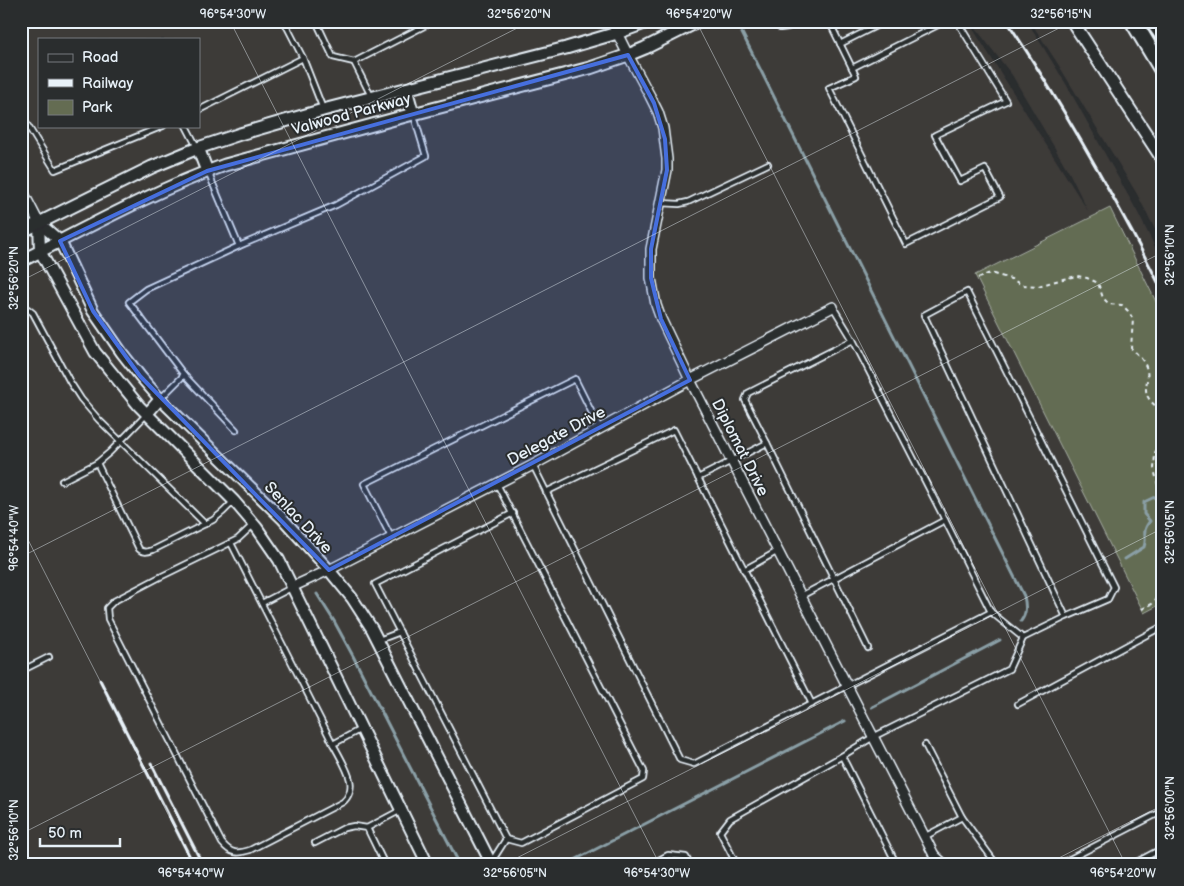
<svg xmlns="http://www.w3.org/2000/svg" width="1184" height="886" font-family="'Balsamiq Sans',sans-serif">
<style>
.built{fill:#3d3a39;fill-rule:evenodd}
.green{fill:#646c52;stroke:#a6aea5}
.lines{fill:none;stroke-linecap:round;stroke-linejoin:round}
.stream{stroke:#8a9fa6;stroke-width:3}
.service-casing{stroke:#e8f1f8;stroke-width:8}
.minor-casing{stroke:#e8f1f8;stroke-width:12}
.tertiary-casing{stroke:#e8f1f8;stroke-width:14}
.secondary-casing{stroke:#e8f1f8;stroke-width:15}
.motorway-casing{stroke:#e8f1f8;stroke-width:19}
.path{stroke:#e8f1f8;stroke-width:2;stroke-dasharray:4 4;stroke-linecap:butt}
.service{stroke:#2a2d2e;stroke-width:4.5}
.minor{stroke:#2a2d2e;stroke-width:9}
.tertiary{stroke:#2a2d2e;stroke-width:10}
.secondary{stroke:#2a2d2e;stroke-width:11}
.motorway{stroke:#2a2d2e;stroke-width:15}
.rail{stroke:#e8f1f8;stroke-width:3}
.marked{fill:#466fde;fill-opacity:0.2;stroke:#466fde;stroke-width:4;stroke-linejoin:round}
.ticks{fill:none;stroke:#e8f1f8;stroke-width:1;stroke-opacity:0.45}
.labels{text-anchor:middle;stroke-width:4;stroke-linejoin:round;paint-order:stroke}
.street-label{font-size:16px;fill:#e8f1f8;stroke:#2a2d2e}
.neatline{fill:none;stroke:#e8f1f8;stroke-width:2}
.ticks-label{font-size:12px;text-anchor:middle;fill:#e8f1f8}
</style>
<rect width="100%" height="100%" fill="#2a2d2e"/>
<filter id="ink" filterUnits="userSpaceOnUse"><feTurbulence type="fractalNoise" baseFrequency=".02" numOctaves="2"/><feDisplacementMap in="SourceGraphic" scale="10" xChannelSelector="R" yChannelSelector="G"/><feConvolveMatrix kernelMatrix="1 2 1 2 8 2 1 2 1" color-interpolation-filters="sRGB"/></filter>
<g filter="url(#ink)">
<g class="built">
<path d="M21,21H968L1088,211L1070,174L1012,75L970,21H1027L1066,84L1138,213L1163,263V865H21ZM39,39H199V126H39Z"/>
<path d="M1030,21H1141L1163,54V245L1137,194L1058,64Z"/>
</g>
<path class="green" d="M1110,208L1163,316V603L1144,613L975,275Z"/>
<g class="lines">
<g class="stream">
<path d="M742,33L1024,596C1026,605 1027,613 1021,621"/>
<path d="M1125,559L1144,547C1148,535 1140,534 1150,521L1144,514V502L1163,493"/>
<path d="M317,594L334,621L353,656L460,865"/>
<path d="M872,707L1000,640"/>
<path d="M565,865L845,721"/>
</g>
<defs>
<g id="service">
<path d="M284,21L303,58L323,109"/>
<path d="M316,21L333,57L354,62"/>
<path d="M773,21L780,28L788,27L800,21"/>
<path d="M829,21L856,76L829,88L906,244L1000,197L985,169L960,181L935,135L1006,101L957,21"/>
<path d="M840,44L886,21"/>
<path d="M852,68L946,21"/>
<path d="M371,96L354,62L434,21"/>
<path d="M199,110L303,58"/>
<path d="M23,118L55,170L163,126"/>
<path d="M186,126L197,147"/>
<path d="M208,172L239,246"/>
<path d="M661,203L679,204L688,202L768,164"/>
<path d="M833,307L853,340"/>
<path d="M21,309H28L33,313L70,382L81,399L99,420L205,524"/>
<path d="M184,375L236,430"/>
<path d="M161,398L184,375L129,302L146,289L239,246L336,205L426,156L414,116"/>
<path d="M146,415L110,452L97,463L139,549C143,553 148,552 153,550L213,520L223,512L234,501"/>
<path d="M767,443L745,400L748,393L853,340L945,520"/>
<path d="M533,465L680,760L694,764L991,612L1023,638L1009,669L873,737L842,756L730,819L720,832L737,865"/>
<path d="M698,478L767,443L868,648"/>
<path d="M62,481L97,463"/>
<path d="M497,484L644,771L643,779L521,843L506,839L375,584L513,513"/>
<path d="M546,492L674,430L812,704"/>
<path d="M254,524L238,539L158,578L114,601L107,608L108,619L222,843C231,854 237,854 250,850L343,802C349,797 352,788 350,780C348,770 338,753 333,744L361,729"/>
<path d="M391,537L364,484L575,379L600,429"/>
<path d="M231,543L333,744"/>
<path d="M744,570L778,551"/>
<path d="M801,596L945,520L991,612"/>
<path d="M262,603L291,588"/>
<path d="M1023,638L1066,617L1108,599L1114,587L967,292L924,315L1066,617"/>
<path d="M379,640L400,632"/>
<path d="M21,671L49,657"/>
<path d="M1018,704L1163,626"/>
<path d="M925,745L962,817"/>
<path d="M842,756L897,865"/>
<path d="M924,837L962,817L997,865"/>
<path d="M315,843L344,828L354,826L367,828"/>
<path d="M21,845L31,865"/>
<path d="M492,861L506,839"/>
<path d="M385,865L367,828L401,810"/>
<path d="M650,865L668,855L686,857L690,865"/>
<path d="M1058,865L1163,811"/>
<path d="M1131,865L1163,848"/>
</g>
<g id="minor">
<path d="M611,21L628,55L650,96L658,112L663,128L667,159V170L651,249V278L656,305L661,319L690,380L934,855L936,865"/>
<path d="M21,188L39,223"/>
<path d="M292,587L329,570L533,465L690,380L833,307"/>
<path d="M934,855L945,865"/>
</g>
<g id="tertiary">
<path d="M39,223L60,241L93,311L122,353L140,376L160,399L283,519L329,570L352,598L372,629L492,865"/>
<path d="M39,223L40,251L95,352L139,406L234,501L257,528L279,560L428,865"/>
<path d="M147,414L160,399"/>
</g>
<g id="secondary">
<path d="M1072,21L1163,160"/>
<path d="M406,89L413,114"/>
<path d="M198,148L207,171"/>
<path d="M21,232L152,167L198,148L240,134L323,110L566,48L617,33L650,21"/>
<path d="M21,261C88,227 155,190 225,165L413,114L590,68L628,55L645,48L699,21"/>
</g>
<g id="motorway">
<path d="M1133,21L1163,71"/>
<path d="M1153,21L1163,35"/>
</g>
</defs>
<use href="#service" class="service-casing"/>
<use href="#minor" class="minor-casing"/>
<use href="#tertiary" class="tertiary-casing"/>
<use href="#secondary" class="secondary-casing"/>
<use href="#motorway" class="motorway-casing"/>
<g class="path">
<path d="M978,278L990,273L1011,279L1022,285L1038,286L1063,279L1077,276L1087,278L1098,283L1103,298L1109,304L1122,305L1128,311L1133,319L1131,348C1138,355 1146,362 1147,371C1149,379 1144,387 1147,395C1150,403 1158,407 1163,413"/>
<path d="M1163,435L1155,453L1154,469L1163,506"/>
<path d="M1142,609L1152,604L1155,600L1163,598"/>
</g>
<use href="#service" class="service"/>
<use href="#minor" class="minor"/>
<use href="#tertiary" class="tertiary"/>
<use href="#secondary" class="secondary"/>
<use href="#motorway" class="motorway"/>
<g class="rail">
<path d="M1007,21C1064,108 1116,199 1163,292"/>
<path d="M100,680L194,865"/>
<path d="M151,763L203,865"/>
</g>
</g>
</g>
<path class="marked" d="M628,55L654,103L665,139L667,170L651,249V278L661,319L690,380L329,570L140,376L93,311L60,241L207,171Z"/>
<path class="ticks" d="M230,21L660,865M696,21L1126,865M1162,21L1163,22M21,281L531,21M21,526L194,865M21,557L1073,21M21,834L1163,252M503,865L1163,528M1045,865L1163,805"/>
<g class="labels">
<g class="street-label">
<text transform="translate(351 113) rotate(-15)" y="6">Valwood Parkway</text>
<text transform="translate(556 435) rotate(-28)" y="6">Delegate Drive</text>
<text transform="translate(741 447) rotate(63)" y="6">Diplomat Drive</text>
<text transform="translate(299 517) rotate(47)" y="6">Senlac Drive</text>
</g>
</g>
<rect width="1184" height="886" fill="none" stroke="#2a2d2e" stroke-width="55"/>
<rect x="38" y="38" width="162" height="90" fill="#2a2d2e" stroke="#767b7f"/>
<rect x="48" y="54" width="25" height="8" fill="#2a2d2e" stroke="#767b7f"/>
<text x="82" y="62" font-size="15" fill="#e8f1f8">Road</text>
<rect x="48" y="79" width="25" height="8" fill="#e8f1f8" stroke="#767b7f"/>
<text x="82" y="88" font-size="15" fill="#e8f1f8">Railway</text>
<rect x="48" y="100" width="25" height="15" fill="#646c52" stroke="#767b7f"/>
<text x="82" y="112" font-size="15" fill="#e8f1f8">Park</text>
<path d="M40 838v8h80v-8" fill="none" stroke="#e8f1f8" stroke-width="2.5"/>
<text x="48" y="838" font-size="15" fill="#e8f1f8" stroke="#2a2d2e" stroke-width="4" paint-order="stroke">50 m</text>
<rect x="28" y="28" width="1128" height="830" class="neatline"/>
<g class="ticks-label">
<text x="233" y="18">96°54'30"W</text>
<text x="519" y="18">32°56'20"N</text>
<text x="699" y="18">96°54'20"W</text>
<text x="1061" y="18">32°56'15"N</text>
<text transform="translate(1170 255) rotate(-90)" y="4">32°56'10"N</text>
<text transform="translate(14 278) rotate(-90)" y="4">32°56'20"N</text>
<text transform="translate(1170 532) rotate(-90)" y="4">32°56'05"N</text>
<text transform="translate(14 538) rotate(-90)" y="4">96°54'40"W</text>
<text transform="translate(1170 808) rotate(-90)" y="4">32°56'00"N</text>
<text transform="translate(14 830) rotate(-90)" y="4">32°56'10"N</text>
<text x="191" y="877">96°54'40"W</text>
<text x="515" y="877">32°56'05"N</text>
<text x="657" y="877">96°54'30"W</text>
<text x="1123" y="877">96°54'20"W</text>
</g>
</svg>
